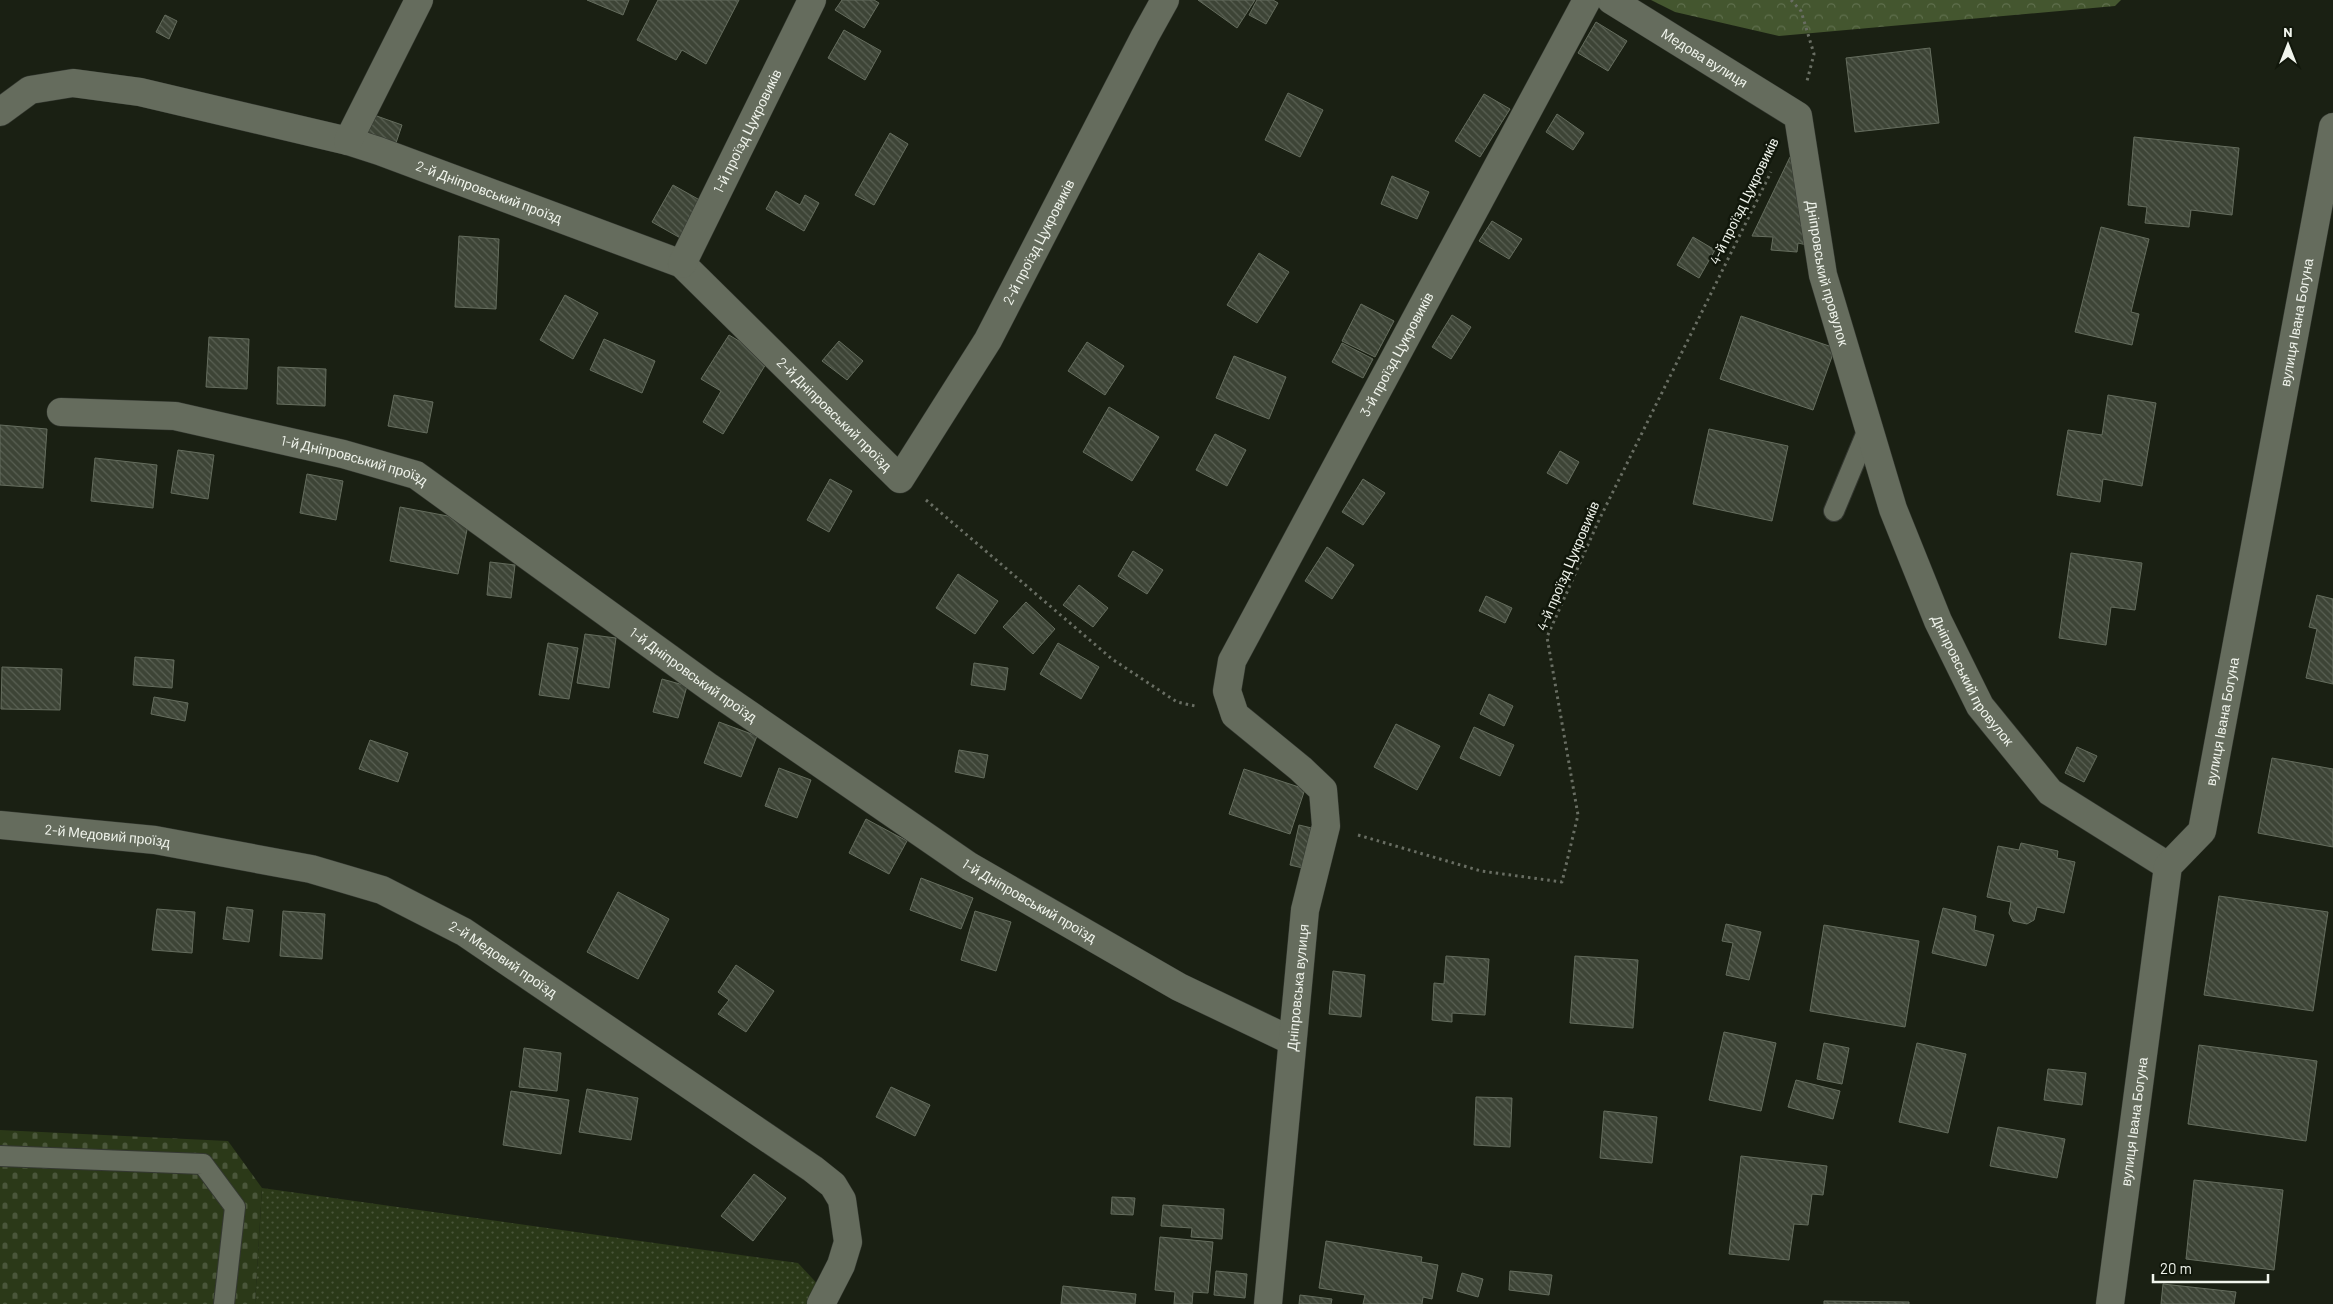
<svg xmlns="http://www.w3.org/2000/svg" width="2333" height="1304" font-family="Barlow,sans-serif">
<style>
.grass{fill:url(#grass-dots)}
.forest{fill:url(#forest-crowns)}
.cemetery{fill:url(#cemetery-stones)}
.building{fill:url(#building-back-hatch);stroke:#656d5e}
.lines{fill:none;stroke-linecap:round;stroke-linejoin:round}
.service-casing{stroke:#343831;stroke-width:22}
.minor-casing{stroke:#343831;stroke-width:29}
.path{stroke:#696e63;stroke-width:3;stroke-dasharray:2.5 4;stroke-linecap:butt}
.service{stroke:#656c5d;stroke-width:20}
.minor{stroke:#656c5d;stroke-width:28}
.labels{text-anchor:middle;stroke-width:5;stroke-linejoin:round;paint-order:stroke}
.street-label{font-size:14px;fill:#f0f4ec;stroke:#11170b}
</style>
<defs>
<pattern id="grass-dots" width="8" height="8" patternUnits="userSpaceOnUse" patternTransform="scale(1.25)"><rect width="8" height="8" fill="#2b3918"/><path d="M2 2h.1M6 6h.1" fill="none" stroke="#4a563a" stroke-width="1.8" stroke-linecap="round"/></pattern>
<pattern id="forest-crowns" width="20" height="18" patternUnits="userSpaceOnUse" patternTransform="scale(1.25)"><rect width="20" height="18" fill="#44562f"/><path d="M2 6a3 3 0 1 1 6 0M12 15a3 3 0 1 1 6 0" fill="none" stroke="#5f6f4d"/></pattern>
<pattern id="cemetery-stones" width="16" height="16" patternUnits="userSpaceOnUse" patternTransform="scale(1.25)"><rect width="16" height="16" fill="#2b3918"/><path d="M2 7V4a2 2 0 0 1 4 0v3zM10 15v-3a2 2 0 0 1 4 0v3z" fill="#4a563a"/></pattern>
<pattern id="building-back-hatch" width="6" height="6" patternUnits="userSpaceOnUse" patternTransform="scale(1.25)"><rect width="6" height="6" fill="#3d4436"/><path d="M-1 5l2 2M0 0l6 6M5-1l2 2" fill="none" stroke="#596053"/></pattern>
</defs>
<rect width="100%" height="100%" fill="#1a2013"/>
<path class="grass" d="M262,1188L798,1263L825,1292L821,1304H255Z"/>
<path class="forest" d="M1651,0H2121L2115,6L1779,36L1675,12Z"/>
<path class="cemetery" d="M0,1130L228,1141L262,1188L255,1304H0Z"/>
<g class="building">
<path d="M587,0H629L623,15Z"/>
<path d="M658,0H739L706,64L682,50L676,60L637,40Z"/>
<path d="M842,0H874L879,3L864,28L835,10Z"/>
<path d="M1198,0H1255L1237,28Z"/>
<path d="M1257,0H1273L1278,3L1266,24L1249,15Z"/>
<path d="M165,15L177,21L169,39L156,32Z"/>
<path d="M1596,22L1627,41L1608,71L1578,53Z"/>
<path d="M844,30L881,51L865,80L828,58Z"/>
<path d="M1930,48L1939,123L1855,132L1846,58Z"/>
<path d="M1288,93L1323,110L1300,157L1265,140Z"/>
<path d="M1484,94L1510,109L1480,157L1455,141Z"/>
<path d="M1557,114L1584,133L1573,150L1546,132Z"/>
<path d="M374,115L402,125L394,149L366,139Z"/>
<path d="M890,133L908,144L874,205L855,195Z"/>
<path d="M2134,137L2239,148L2232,215L2191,210L2189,227L2145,223L2147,207L2128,205Z"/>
<path d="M1790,157L1803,162L1811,246L1798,243L1797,252L1771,250L1773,237L1752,236Z"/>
<path d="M1392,176L1429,192L1417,219L1381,204Z"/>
<path d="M673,185L705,203L684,240L652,222Z"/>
<path d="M776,191L800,205L805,195L819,203L804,231L766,209Z"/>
<path d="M1492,221L1522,239L1509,259L1479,241Z"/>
<path d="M2101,227L2149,239L2131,312L2139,314L2132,345L2075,332Z"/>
<path d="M459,236L499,239L496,309L455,307Z"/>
<path d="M1693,237L1715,250L1699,278L1677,265Z"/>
<path d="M1259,253L1289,272L1257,323L1227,305Z"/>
<path d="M565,295L598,313L573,359L540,340Z"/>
<path d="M1361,304L1394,321L1375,357L1342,341Z"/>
<path d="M1452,315L1471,327L1451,359L1432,347Z"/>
<path d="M1741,316L1835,348L1813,410L1720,379Z"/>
<path d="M729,335L769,359L723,434L703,422L721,391L701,379Z"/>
<path d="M209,337L249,339L247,389L206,387Z"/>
<path d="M604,339L655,361L642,393L590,370Z"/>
<path d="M839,341L863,361L847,380L822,361Z"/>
<path d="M1087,342L1124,366L1105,395L1068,371Z"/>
<path d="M1342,343L1373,359L1363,378L1332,362Z"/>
<path d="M1234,356L1286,377L1269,419L1216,398Z"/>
<path d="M278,367L326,369L325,406L277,404Z"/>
<path d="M394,395L433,402L427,433L388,426Z"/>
<path d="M2108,395L2156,403L2142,486L2103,479L2100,502L2057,495L2068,430L2102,435Z"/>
<path d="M1109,407L1159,437L1132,481L1083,452Z"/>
<path d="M0,425L47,429L43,488L0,485Z"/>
<path d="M1709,429L1788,446L1772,521L1693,504Z"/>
<path d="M1215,434L1246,450L1227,486L1196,470Z"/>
<path d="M178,450L214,455L208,499L171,493Z"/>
<path d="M1560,451L1579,462L1567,484L1547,473Z"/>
<path d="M95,458L157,465L153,508L91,501Z"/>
<path d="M307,474L343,481L336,520L300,513Z"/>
<path d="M830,479L852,491L829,532L807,520Z"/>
<path d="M1363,479L1385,493L1363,525L1342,512Z"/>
<path d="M400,507L469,520L458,574L390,561Z"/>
<path d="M1327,547L1354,565L1332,599L1305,581Z"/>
<path d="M1133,551L1163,570L1147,594L1118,576Z"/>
<path d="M2071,553L2142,563L2135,610L2111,607L2106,645L2059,638Z"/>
<path d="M490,562L515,565L511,598L487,595Z"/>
<path d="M958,574L998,601L975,634L936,608Z"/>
<path d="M1079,585L1108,608L1093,627L1063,605Z"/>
<path d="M2317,595L2333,599V684L2306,678L2317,629L2309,627Z"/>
<path d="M1486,596L1512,608L1505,623L1479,611Z"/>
<path d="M1026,602L1055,629L1033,654L1003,627Z"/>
<path d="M585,634L616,638L609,688L577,683Z"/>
<path d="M548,643L578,648L569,699L539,695Z"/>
<path d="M1058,643L1099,667L1081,699L1040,674Z"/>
<path d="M135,657L174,660L172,688L133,685Z"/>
<path d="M974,663L1008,668L1005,690L971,685Z"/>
<path d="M2,667L62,669L60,710L1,709Z"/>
<path d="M662,679L687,686L678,718L653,712Z"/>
<path d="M1489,694L1513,706L1504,726L1480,714Z"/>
<path d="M154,697L188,703L185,721L151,714Z"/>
<path d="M719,722L757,736L741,777L704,763Z"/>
<path d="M1396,724L1440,746L1417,790L1374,767Z"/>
<path d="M1474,727L1514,745L1500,776L1460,758Z"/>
<path d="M370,740L408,753L398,782L359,769Z"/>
<path d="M2077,747L2097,756L2084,782L2065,773Z"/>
<path d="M959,750L988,755L984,778L955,772Z"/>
<path d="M2272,758L2333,769V847L2258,833Z"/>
<path d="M779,768L811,780L797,818L765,806Z"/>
<path d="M1244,769L1305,789L1290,834L1229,814Z"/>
<path d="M866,819L907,841L889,874L849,853Z"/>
<path d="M1299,825L1316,829L1307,869L1290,865Z"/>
<path d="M2021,843L2058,851L2057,858L2075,862L2064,913L2037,907L2034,920L2027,924L2013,921L2009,913L2011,902L1987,897L1998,846L2019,850Z"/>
<path d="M921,878L973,898L961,929L910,910Z"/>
<path d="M618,892L669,919L638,979L587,952Z"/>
<path d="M2219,896L2328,912L2313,1011L2204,995Z"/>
<path d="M227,907L253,910L249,942L223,939Z"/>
<path d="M1943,908L1976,916L1974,930L1994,935L1986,966L1932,953Z"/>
<path d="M157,909L195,912L192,953L152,950Z"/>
<path d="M283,911L325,914L322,959L280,956Z"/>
<path d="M975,911L1011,922L996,971L961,960Z"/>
<path d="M1726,924L1761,932L1749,980L1726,975L1733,943L1722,941Z"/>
<path d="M1824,925L1919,941L1905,1027L1810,1011Z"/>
<path d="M1446,956L1489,959L1485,1015L1452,1013V1022L1432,1020L1434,983L1444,984Z"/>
<path d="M1575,956L1638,960L1633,1028L1570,1023Z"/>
<path d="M736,965L774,991L746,1032L718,1014L729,1000L718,992Z"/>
<path d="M1333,971L1365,975L1361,1017L1329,1014Z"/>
<path d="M1724,1032L1776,1043L1761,1111L1709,1100Z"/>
<path d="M1824,1043L1849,1048L1842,1084L1817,1079Z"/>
<path d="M1917,1043L1966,1054L1948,1133L1899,1122Z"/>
<path d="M2199,1045L2317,1061L2306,1141L2188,1124Z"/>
<path d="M524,1048L561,1053L557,1091L519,1087Z"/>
<path d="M2048,1069L2086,1073L2082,1105L2044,1100Z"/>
<path d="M1796,1080L1840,1091L1833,1119L1788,1107Z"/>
<path d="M891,1087L930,1105L915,1136L876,1117Z"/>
<path d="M587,1089L638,1098L631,1140L579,1132Z"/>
<path d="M511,1091L569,1100L561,1154L503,1145Z"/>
<path d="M1476,1097L1512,1098L1510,1147L1474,1145Z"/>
<path d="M1604,1111L1657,1117L1652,1163L1600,1158Z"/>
<path d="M1998,1127L2065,1139L2057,1178L1990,1166Z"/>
<path d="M1741,1156L1827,1166L1823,1195L1812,1194L1808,1225L1794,1224L1789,1260L1729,1254Z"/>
<path d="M754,1174L786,1198L753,1241L721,1216Z"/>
<path d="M2194,1180L2283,1190L2274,1270L2186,1259Z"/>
<path d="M1112,1197L1135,1198L1133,1215L1111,1214Z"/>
<path d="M1163,1205L1224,1209L1222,1239L1191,1237L1192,1228L1161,1226Z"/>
<path d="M1160,1237L1213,1242L1208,1293L1193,1292L1192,1304H1174L1175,1292L1155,1290Z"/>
<path d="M1326,1241L1422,1257L1421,1262L1438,1265L1432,1299L1423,1297L1422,1304H1363L1365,1295L1319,1288Z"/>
<path d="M1216,1271L1247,1274L1245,1298L1214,1295Z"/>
<path d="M1510,1271L1552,1275L1549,1295L1509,1290Z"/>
<path d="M1462,1273L1483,1279L1478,1297L1457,1291Z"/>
<path d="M2163,1284L2236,1292L2234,1304H2161Z"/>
<path d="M1063,1286L1136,1294L1135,1304H1061Z"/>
<path d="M1300,1295L1332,1299L1331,1304H1299Z"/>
<path d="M1824,1301L1909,1302V1304H1824Z"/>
</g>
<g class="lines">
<defs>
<g id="service">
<path d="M1834,511L1869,427"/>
<path d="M0,1156L203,1164L235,1207L224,1304"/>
</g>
<g id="minor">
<path id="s1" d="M1611,0L1798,116L1823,275L1893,509L1938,621L1980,706L2050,792L2168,866"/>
<path id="s2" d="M0,112L30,90L73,83L140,92L348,141L379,151L682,264L900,479L988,340L1145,36L1165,0"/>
<path d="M348,141L419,0"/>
<path id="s3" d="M682,264L812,0"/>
<path id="s4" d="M61,412L175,416L343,454L416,475L709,687L969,866L1179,987L1292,1041"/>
<path id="s5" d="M0,825L155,840L311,869L382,890L464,932L813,1169L833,1185L842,1200L848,1242L841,1265L821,1304"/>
<path id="s6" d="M1268,1304L1305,910L1326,826L1323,790L1301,769L1235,715L1227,691L1232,661L1587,0"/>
<path id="s7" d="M2110,1304L2168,866L2202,831L2333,127"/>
</g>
</defs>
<use href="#service" class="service-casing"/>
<use href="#minor" class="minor-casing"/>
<g class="path">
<path d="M1791,0L1801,11L1814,54L1807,81"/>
<path d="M926,500L1112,659L1177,702L1195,706"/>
<path d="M1358,835L1481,871L1562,882L1578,815L1547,637L1599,520L1771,172"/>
</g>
<use href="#service" class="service"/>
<use href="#minor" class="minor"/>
</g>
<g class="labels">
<g class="street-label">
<text dy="5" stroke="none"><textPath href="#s1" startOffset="110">Медова вулиця</textPath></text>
<text dy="5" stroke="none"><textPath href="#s3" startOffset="148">1-й проїзд Цукровиків</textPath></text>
<text dy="5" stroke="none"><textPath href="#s2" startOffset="512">2-й Дніпровський проїзд</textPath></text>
<text transform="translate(1744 201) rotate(-64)" y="5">4-й проїзд Цукровиків</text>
<text dy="5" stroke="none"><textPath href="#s2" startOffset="1299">2-й проїзд Цукровиків</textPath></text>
<text dy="5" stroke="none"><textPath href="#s1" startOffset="380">Дніпровський провулок</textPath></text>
<text dy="5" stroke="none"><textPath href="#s7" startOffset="1008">вулиця Івана Богуна</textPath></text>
<text dy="5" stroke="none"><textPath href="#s6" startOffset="1038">3-й проїзд Цукровиків</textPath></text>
<text dy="5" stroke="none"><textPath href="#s2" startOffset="932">2-й Дніпровський проїзд</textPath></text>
<text dy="5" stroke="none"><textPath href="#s4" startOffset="299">1-й Дніпровський проїзд</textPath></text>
<text transform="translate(1568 566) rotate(-67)" y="5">4-й проїзд Цукровиків</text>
<text dy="5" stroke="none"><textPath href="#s4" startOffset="704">1-й Дніпровський проїзд</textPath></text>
<text dy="5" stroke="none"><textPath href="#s1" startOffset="815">Дніпровський провулок</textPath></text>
<text dy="5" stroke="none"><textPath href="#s7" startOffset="602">вулиця Івана Богуна</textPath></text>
<text dy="5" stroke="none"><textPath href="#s5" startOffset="108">2-й Медовий проїзд</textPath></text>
<text dy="5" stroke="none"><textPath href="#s4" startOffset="1109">1-й Дніпровський проїзд</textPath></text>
<text dy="5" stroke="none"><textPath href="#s5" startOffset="528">2-й Медовий проїзд</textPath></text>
<text dy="5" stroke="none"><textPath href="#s6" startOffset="318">Дніпровська вулиця</textPath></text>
<text dy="5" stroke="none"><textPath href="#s7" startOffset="184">вулиця Івана Богуна</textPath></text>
</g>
</g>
<g transform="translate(2288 45)" stroke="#11170b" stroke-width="4" paint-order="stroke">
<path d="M0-4L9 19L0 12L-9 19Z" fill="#f0f4ec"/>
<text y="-8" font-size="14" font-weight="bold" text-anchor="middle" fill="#f0f4ec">N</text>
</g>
<path d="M2153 1274v8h115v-8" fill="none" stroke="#f0f4ec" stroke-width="2.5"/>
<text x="2160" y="1274" font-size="15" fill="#f0f4ec" stroke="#11170b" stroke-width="4" paint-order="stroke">20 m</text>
</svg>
